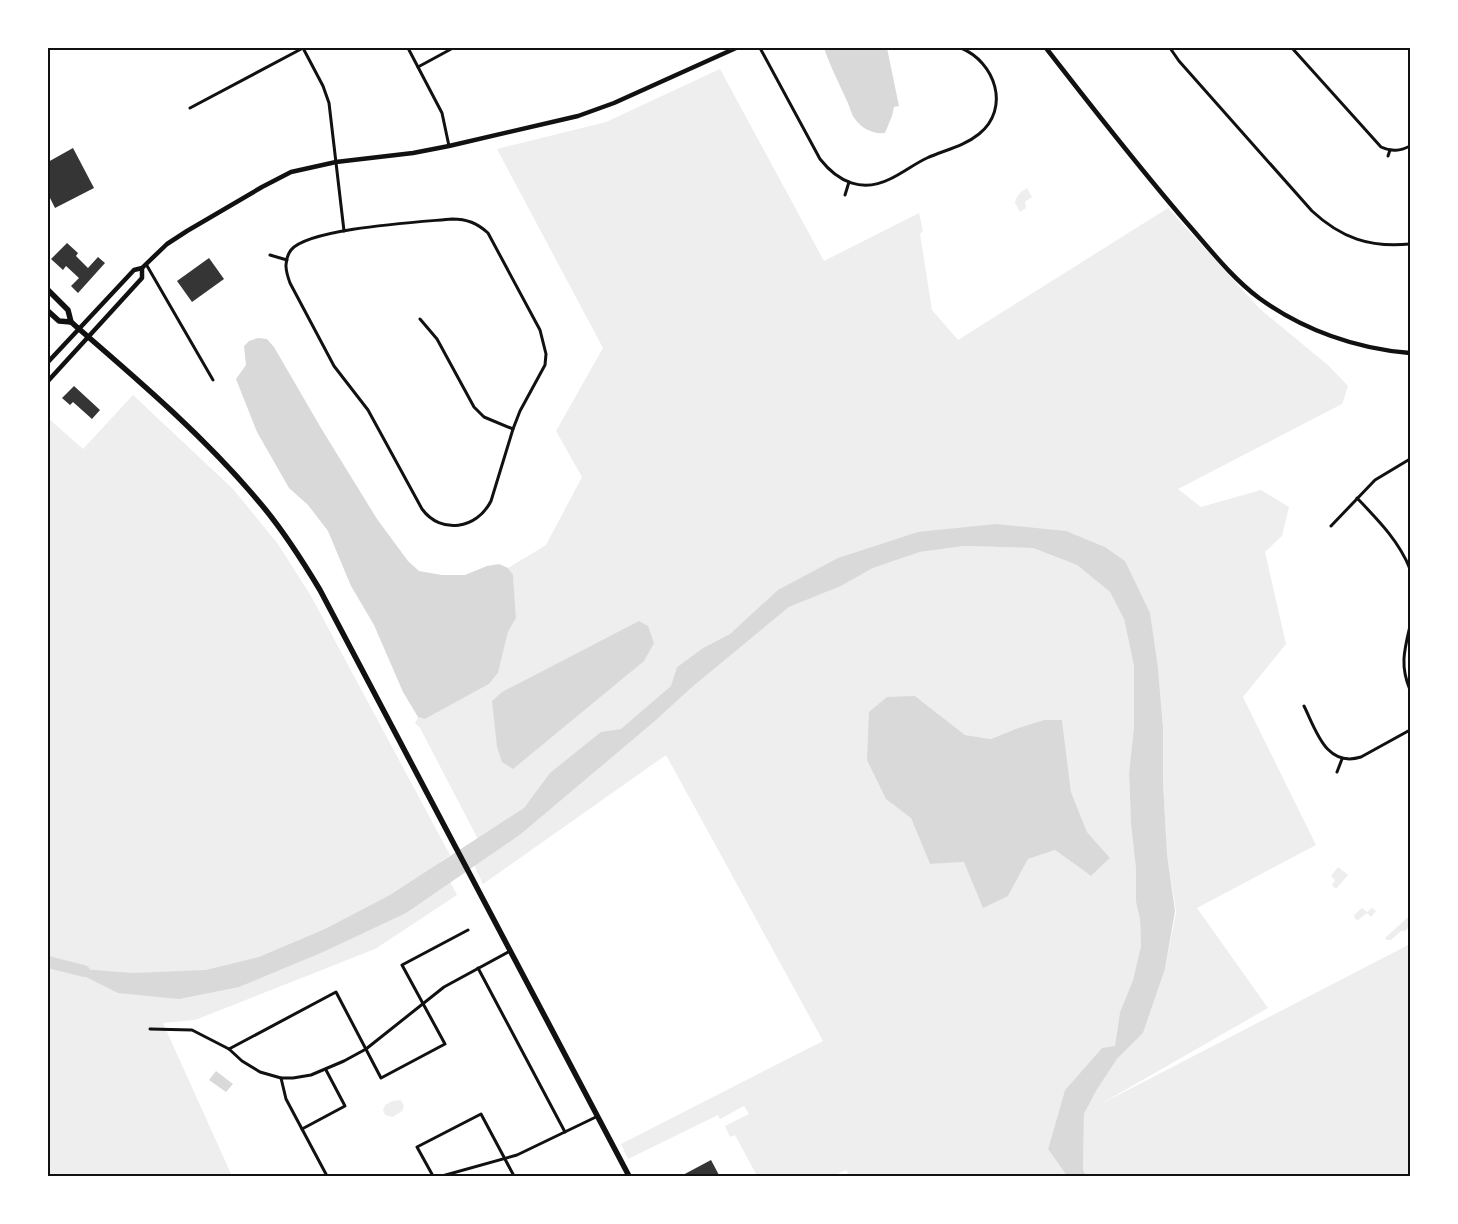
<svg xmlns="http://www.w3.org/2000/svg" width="1458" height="1224" font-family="'Archivo Narrow',sans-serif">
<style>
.green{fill:#eee;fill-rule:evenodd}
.water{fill:#d9d9d9}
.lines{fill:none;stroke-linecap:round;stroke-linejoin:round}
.river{stroke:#d9d9d9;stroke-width:12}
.building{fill:#353535}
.minor{stroke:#111;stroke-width:3}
.tertiary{stroke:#111;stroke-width:4.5}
.primary{stroke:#111;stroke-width:5.5}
.neatline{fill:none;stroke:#111;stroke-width:2}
</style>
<rect width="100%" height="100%" fill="#fff"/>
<g class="green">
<path d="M720,69L824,261L919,213L923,231L920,234L932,310L958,340L1168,208L1260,309L1329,366L1348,386L1342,404L1178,489L1201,507L1261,490L1289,507L1282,536L1265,552L1286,644L1243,697L1316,845L1197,908L1268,1008L1099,1105L1410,944V1176H1085L1083,1170L1084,1114L1096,1091L1117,1059L1143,1033L1165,969L1176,912L1167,854L1163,782V727L1158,668L1125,561L1105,547L1083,538L933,533L747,619L730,634L703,648L677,667L684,680L481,845L420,728L415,723L418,717L425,719L489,684L498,673L508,632L516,618L513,576L508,568L546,545L582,477L556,431L603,348L497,149L606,122Z"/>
<path d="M1027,188L1032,197L1025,202L1026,208L1020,212L1015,203C1017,195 1020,192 1027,188Z"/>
<path d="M133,395L233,489L278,544L311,596L450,855L440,862L457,895L375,949L195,1020L163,1023L232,1176H48V418L83,449Z"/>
<path d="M964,546L1033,548L1077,565L1110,592L1124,619L1134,666V726L1129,773L1131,824L1136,869V902L1140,919L1141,946L1133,980L1120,1012L1115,1047L1102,1048L1065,1090L1048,1149L1067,1176H850L846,1170L833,1176H757L735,1135L730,1137L725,1126L749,1114L744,1106L720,1119L718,1115L628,1159L621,1144L823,1041L666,755L483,884L474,865L521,834L655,721L691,688L789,607L841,586L873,568L920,552ZM915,696L965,735L991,739L1018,728L1044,720H1062L1071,792L1087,832L1110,858L1091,876L1055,850L1028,859L1008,896L964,862L930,864L911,818Z"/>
<path d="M1338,867L1348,875L1336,889L1332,885L1335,880L1331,876Z"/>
<path d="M1362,908L1367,912L1372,908L1376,911L1371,917L1367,913L1358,920L1355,919L1354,915Z"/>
<path d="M1408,917L1410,919V926L1405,931H1401L1391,940H1387L1385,938Z"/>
<path d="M401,1100L404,1106L402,1111L393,1117L385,1115L383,1110L385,1105L392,1101Z"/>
</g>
<g class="water">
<path d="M824,48H887L899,106L894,107L892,116L885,133C873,134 862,129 855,119C851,114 850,107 847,101C839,83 830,66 824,48Z"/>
<path d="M258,338L267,339L274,347L321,428L377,519L408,561L419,571L442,575H465L487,566L499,564L508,568L513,575L516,618L508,632L498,673L489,684L425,719L418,717L403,692L374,625L351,586L328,531L308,505L289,488L257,432L236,379L246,365L244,346L249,341Z"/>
<path d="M996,524L1066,531L1105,547L1125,561L1150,613L1158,668L1163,727V782L1167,854L1175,911L1165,969L1143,1033L1117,1059L1096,1091L1084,1114L1083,1170L1086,1176H1067L1048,1149L1065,1090L1102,1048L1115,1046L1120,1012L1133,980L1141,946L1140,919L1136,902V869L1131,824L1129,773L1134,726V666L1124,619L1110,592L1077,565L1033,548L964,546L920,552L873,568L841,586L789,607L691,688L655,721L521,834L406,913L323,952L239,987L179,999L118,993L68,968L133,973L206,970L259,957L325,929L390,895L524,808L550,773L601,732L621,729L671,686L677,667L703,648L730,634L778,590L838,558L918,532Z"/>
<path d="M639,621L648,626L654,643L644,661L513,769L502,762L497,747L492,701L502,692Z"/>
<path d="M915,696L965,735L991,739L1018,728L1044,720H1062L1071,792L1087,832L1110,858L1091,876L1055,850L1028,859L1008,896L983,908L964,862L930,864L911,818L886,799L867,760L869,712L887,697Z"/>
<path d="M216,1071L233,1084L226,1092L209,1080Z"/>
</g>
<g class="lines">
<path class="river" d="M48,962L84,971"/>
</g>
<g class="building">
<path d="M73,148L94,188L55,208L48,194V162Z"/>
<path d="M67,243L78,253L76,256L88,268L98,257L105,263L78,293L71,286L79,278L66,266L63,270L51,259Z"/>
<path d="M209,258L224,279L192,302L177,281Z"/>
<path d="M74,386L100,410L92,419L73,402L70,405L62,398Z"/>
<path d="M711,1160L719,1175L716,1176H681Z"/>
</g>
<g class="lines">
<g class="minor">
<path d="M303,48L323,86L329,103L344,231"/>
<path d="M408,48L442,113L449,146"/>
<path d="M760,48L820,159C838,182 862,193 890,179C903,173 914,164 927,158C944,150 963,147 979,134C1011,108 995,62 961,48"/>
<path d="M1170,48L1179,61L1312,211C1341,238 1370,248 1410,244"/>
<path d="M1292,48L1381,147C1392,152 1400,151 1410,146"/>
<path d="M418,67L453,48"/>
<path d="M190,108L303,48"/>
<path d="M1388,156L1390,150"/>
<path d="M845,195L849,182"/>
<path d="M452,219C467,219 477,223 488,233L540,330L546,354L545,365L520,411L513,429L491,501C477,529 441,535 422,509L368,410L334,366L290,283C286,272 283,261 291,250C309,228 421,222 452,219Z"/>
<path d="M270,255L287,260"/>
<path d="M146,264L213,380"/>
<path d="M420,319L437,339L474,407L484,417L513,429"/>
<path d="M1357,498C1378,520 1399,541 1410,569"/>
<path d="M1331,526L1375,480L1410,459"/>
<path d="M1410,626C1404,651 1400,666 1410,690"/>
<path d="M1304,706C1316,730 1326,768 1361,757L1410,730"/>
<path d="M1337,772L1342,759"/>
<path d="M478,968L565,1132"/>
<path d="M150,1029L192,1030L229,1049L242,1061L260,1072L281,1078H293L311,1075L344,1061L366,1049L444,987L510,951"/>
<path d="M229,1049L336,992L381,1078L445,1044L402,965L468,930"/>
<path d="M281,1078L286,1099L327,1176"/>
<path d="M302,1129L345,1106L326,1070"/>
<path d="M433,1176L417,1147L481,1114L514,1176"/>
<path d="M442,1176L517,1155L598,1116"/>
</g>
<g class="tertiary">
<path d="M1046,48C1091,106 1137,165 1186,222C1209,248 1231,277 1259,298C1303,330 1357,349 1410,353"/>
<path d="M48,362L134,270L142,268L167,244L187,231L262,187L291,172L336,162L413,153L449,146L578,116L614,103L736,48"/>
<path d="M48,381L142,278V268"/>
</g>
<g class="primary">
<path d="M48,290L68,310L71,322"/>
<path d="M48,311L59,321L71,322C137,379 204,436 260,503C283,530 302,560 320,590L629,1176"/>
</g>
</g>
<rect width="1458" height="1224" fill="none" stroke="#ffffff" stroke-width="98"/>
<rect x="49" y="49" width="1360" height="1126" class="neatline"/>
</svg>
